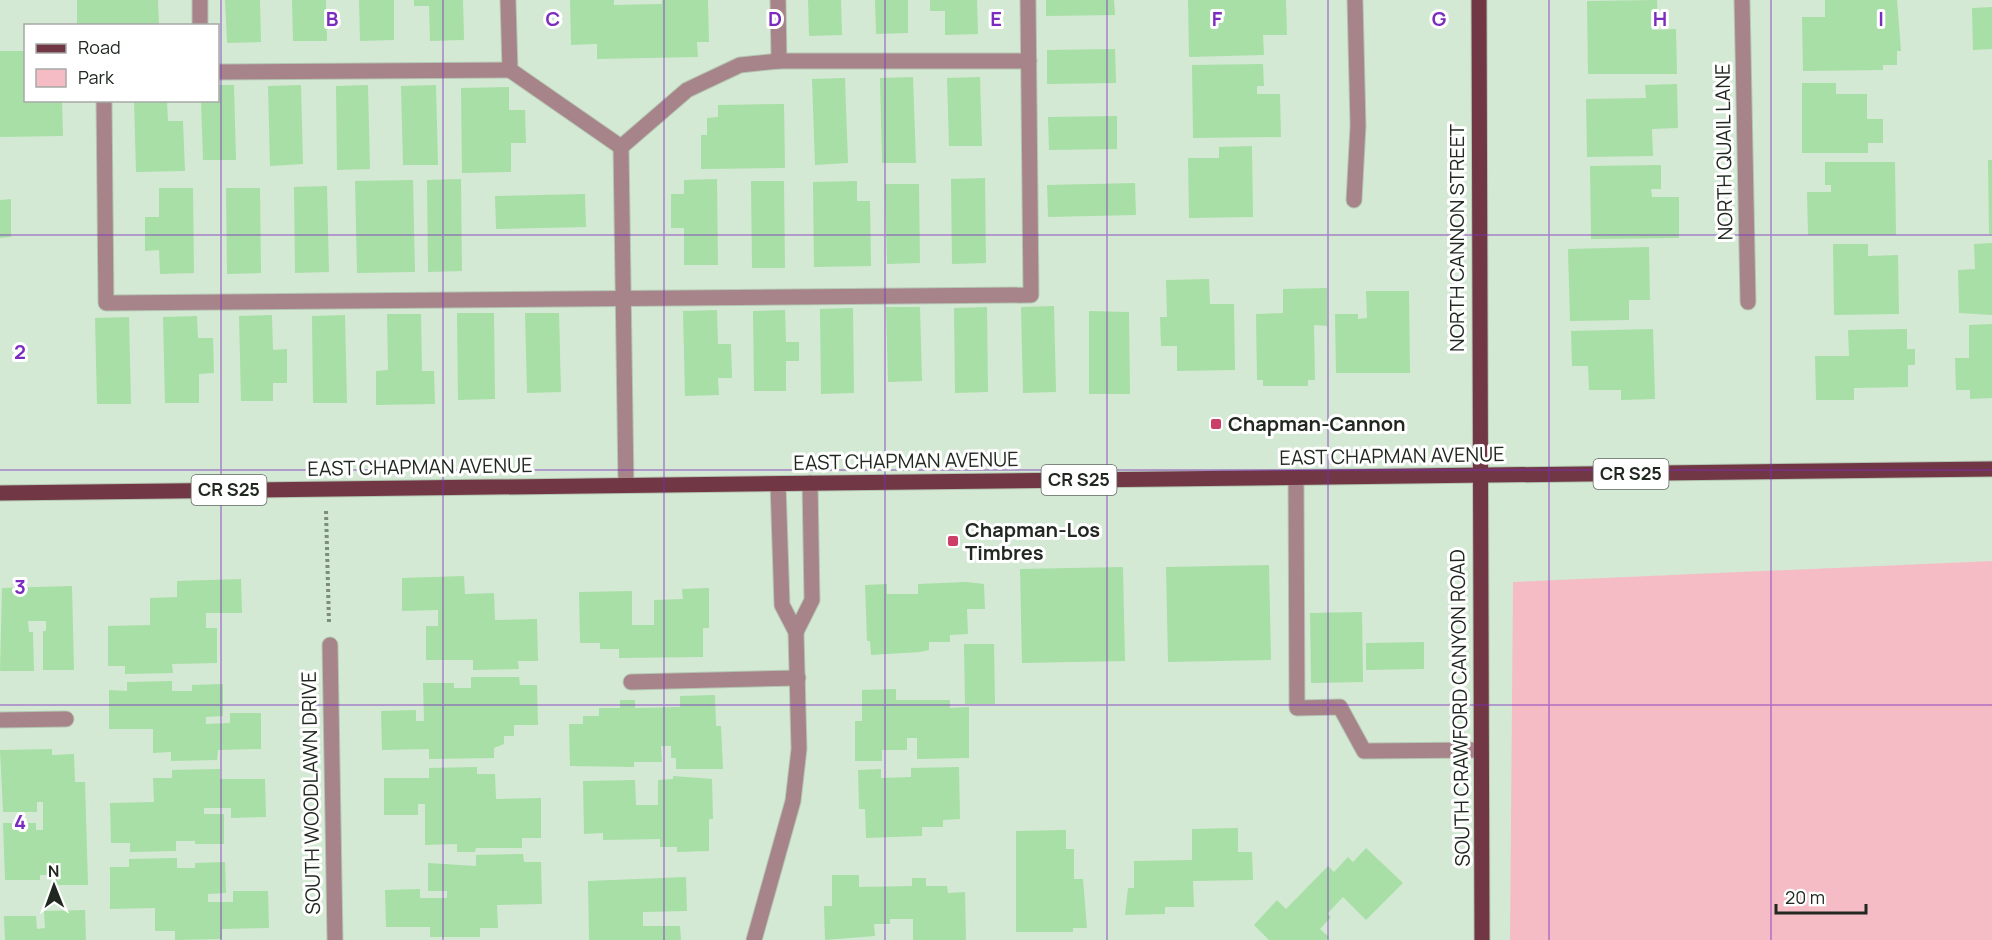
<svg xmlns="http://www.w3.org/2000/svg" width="1992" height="940" font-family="Manrope,sans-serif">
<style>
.green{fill:#f5bcc6}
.building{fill:#a7dfa6}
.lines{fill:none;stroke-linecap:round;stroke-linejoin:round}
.minor-casing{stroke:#b4c6b3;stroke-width:17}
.major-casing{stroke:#b4c6b3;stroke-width:17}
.path{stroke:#7d8c7d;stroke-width:4;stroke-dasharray:3 3;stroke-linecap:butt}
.minor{stroke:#a7848a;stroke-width:15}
.major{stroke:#713744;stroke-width:15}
.grid{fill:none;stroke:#7b2cbf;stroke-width:1.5;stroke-opacity:0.55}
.poi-dot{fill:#cc3e67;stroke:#fff;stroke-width:2}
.labels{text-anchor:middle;stroke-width:6;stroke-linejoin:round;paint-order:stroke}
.shield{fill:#fff;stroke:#636863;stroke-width:1.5}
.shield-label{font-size:18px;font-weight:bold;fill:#202820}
.street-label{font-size:20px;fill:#202820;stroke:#fff}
.poi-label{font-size:20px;font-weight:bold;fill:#202820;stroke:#fff;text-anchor:start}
.grid-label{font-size:20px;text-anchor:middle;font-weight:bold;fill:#7b2cbf;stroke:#fff;stroke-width:6;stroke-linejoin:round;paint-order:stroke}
</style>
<rect width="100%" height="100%" fill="#d4e9d3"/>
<path class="green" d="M1992,561V940H1510L1513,582Z"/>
<g class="building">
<path d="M77,0H158L159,26H77Z"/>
<path d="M225,0H260L261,42L227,43Z"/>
<path d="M292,0H326L327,41H293Z"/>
<path d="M359,0H394V40L360,41Z"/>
<path d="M414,0H463L464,40L430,41L429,6H414Z"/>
<path d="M570,0H614V5L662,4V0H708L709,42H697L698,57L597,59V44L571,45Z"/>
<path d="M808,0H841L842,35L809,36Z"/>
<path d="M875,0H908V33L876,34Z"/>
<path d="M930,0H977L978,34L945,35V11H930Z"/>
<path d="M1046,0H1114L1115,15L1046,16Z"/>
<path d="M1188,0H1286L1287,35H1263L1264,55L1189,57Z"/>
<path d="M1657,0L1658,23H1652V30L1676,29L1677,74H1588L1587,1Z"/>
<path d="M1825,0H1897L1901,51H1897V65H1883V70L1803,71L1802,17H1825Z"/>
<path d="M1992,7V49L1973,50L1972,8Z"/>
<path d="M1115,49L1116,83L1047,84V50Z"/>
<path d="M0,51H26V100H62L63,136L0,137Z"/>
<path d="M1263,64L1264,86H1257V94H1280L1281,137L1193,138L1192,65Z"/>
<path d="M913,77L916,163H882L880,78Z"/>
<path d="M980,77L982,146H949L947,78Z"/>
<path d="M845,78L848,163L815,165L812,79Z"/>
<path d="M1802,83H1836V94H1867V119H1883V143H1868V153H1802Z"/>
<path d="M1677,84L1678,128L1652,129L1653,156L1587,157L1586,99L1646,98L1645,85Z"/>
<path d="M218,85H234L236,160H203L201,100H218Z"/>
<path d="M301,85L303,164L270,166L268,86Z"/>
<path d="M368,85L370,169L337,170L336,86Z"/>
<path d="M436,85L438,165H403L401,86Z"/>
<path d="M509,87V110H525L526,143H511V172L462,173L461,88Z"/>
<path d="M134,100H167L168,121H183L185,171L136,172Z"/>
<path d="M784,104L785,168L701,169V135H707V118L718,117V105Z"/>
<path d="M1117,116V149L1049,150L1048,117Z"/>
<path d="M1252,146L1253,217L1189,218L1188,158H1219V147Z"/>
<path d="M1988,160H1992V234H1989Z"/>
<path d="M1825,162H1895L1896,235H1808L1807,192H1831V185H1825Z"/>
<path d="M1661,165V189H1651L1652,197H1679V238L1591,239L1590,166Z"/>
<path d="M985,178L986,263L952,264L951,179Z"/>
<path d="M461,179L462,271L428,272L427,180Z"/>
<path d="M717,179L718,265H684V228H671V194H684V180Z"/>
<path d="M413,180L415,272L357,273L355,181Z"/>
<path d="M751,181H784L785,268H752Z"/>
<path d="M857,181V201H870L871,266L814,267L813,182Z"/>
<path d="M1135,183L1136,215L1048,217L1047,185Z"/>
<path d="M885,184H919L920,263L887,264Z"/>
<path d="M327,186L329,272L295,273L294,187Z"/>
<path d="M159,188H193L194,273L160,274L159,250L145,251V217H159Z"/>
<path d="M226,188H260L261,273L227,274Z"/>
<path d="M585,194L586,227L496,229L495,196Z"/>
<path d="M11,199V237L0,238V200Z"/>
<path d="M1992,243V315L1959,313L1958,270L1975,269L1974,244Z"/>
<path d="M1833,244H1868V256L1898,255L1899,314L1834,315Z"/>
<path d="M1649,247L1650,300H1629V320L1570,321L1568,249Z"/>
<path d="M1209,279L1210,304H1234L1235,370L1177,371V346H1161L1160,317H1167L1166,280Z"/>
<path d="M1327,288V326L1314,325L1315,380H1308V386H1263V380H1257L1256,314L1283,313V289Z"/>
<path d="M1366,291H1409L1410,373H1336L1335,314H1358V319L1367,318Z"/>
<path d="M1054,306L1056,392L1023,393L1021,307Z"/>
<path d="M886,307H920L922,381L888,382Z"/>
<path d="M987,307L988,392L955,393L954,308Z"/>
<path d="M853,308L854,393L821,394L820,309Z"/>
<path d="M717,310L718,344H731L732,378H718L719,395L685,396L683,311Z"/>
<path d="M785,310L786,342H799V361H786V391H754L753,311Z"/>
<path d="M1089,311L1129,312L1130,394H1089Z"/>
<path d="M457,313H494L495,399L458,400Z"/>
<path d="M525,313H559L561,392L527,393Z"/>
<path d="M387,314H421L422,371H434L435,404L376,405V371L388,370Z"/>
<path d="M272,315L273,350L287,349V383H273V401H241L239,316Z"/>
<path d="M345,315L347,403H313L312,316Z"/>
<path d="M197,316L198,338H213L214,373L199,374V403H165L163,317Z"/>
<path d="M129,317L131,404H97L95,318Z"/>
<path d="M1992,324V398L1970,399V390H1956L1955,358H1969V325Z"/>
<path d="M1653,329L1655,399L1621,400V390H1589L1588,366H1572L1571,331Z"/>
<path d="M1907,329V349H1915V365H1908V387L1854,388V400H1816L1815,356H1849L1848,330Z"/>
<path d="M1269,565L1271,660L1168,662L1166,567Z"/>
<path d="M1123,567L1125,661L1022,663L1020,569Z"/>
<path d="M464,576L465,594L494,593L495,620L537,619L538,661H518L519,669L473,670V660H426V626H438V610L402,611V578Z"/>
<path d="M241,579L242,613H206V628H217V663L172,664L173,673L125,674V666H108V626L150,625V598L177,597V581Z"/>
<path d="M966,582L984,584L985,609H967L968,634L950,635V642H929V650L920,652L871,655L870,641H867L865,585L887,584V594H918V584Z"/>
<path d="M72,586L74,670H43V631H46V621H28L29,632H33L34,671H0L2,588Z"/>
<path d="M709,588V628H703V657L619,658V649H600V643H580L579,592L632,591V625H654V600L683,599L682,589Z"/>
<path d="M1362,612L1363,682L1311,683L1310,613Z"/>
<path d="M1424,642V669L1366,670V643Z"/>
<path d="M964,644H994L995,704H965Z"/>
<path d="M471,677H519L520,685H537L538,725H514V736H504V744L494,748V758L429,759V749L382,750L381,711L416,710V721H424L423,683H454V688H471Z"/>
<path d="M172,681V691H192V685L223,684V716L206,717V724L230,723V713H261V749L218,750L217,760L171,761V752L153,753V729H109V690L127,691V682Z"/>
<path d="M896,689V700H950V708L969,707V758L917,759V738H907V750H882V761H855V721H862V690Z"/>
<path d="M715,695L716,726H721L723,769H676V758H671V746H661L662,762H634V767L570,766L569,724H583V716H599V708H620V700H635V708L680,707V696Z"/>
<path d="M52,749V755L74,754L75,782H85L88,885H54V875H40V880H5L3,823H36V830H43V802H37V812H3L0,750Z"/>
<path d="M477,767V774H495L496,799L541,798V838H522V848H476L475,852H457V844L425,845V804H418V815H384V778H429V768Z"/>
<path d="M959,767L960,819L943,820V827H922V836L866,838L865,809H859L858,770L881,769V778L911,777V768Z"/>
<path d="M220,769V779H265L266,817L231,818V808H204V814H224V844H195V841H176V851L130,852V843H111L110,803L154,802L153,778H172V770Z"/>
<path d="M673,776L712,779L713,819H709V851L677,852V847H660V839L603,840V833L584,834L583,781L635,780L636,805H658V780L673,779Z"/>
<path d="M1238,828V852H1252L1253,880L1193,881L1194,907H1165V914L1125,915L1128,888H1134V861L1192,860V829Z"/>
<path d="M1066,830V849H1074V879H1083L1087,928H1073V932H1016V831Z"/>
<path d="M1366,848L1403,883L1366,920L1343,897L1327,914L1331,917L1320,929L1329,937L1326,940H1269L1254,925L1277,900L1286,909L1328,866L1334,872L1348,857L1353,862Z"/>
<path d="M523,854L524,862H541L542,904L497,905L498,928H480V937H430V927H386L385,890L420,889V898H447V891H428V863L476,866V855Z"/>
<path d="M177,858V868H195V863L225,862L226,893L208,894V902H233V891H268L269,928L222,929V939L175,940V931H155V908L110,909V867H129V859Z"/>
<path d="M832,875H859V887L912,886V878H926V886H947L948,893L965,892L966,940H913V919H890V924H874L875,936L825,940L824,906H832Z"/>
<path d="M686,877L687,911L643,912V926H680L681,940H589L588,881Z"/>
<path d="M85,910L86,940H5L4,916H36L37,929L45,928L44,911Z"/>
</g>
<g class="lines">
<defs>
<g id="minor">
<path d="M200,0V26"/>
<path d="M508,0L510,70L621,147L687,90L740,65L779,61H1029"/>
<path d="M778,0L779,61"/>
<path d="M1742,0L1748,302"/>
<path d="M218,72L510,70"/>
<path d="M104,100L106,303L1031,295L1028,0"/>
<path d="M621,147L626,485"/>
<path d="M1354,200L1358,126L1355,0"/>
<path d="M1296,478L1297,708L1340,707L1364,751L1480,750"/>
<path d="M796,632L812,600L810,483"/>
<path d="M330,645L335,940"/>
<path d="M631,682L798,678"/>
<path d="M0,720L66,719"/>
<path d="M754,940L793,801L799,749L796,632L782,605L778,484"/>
</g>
<g id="major">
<path d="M1479,0L1482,940"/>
<path d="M0,493L1992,469"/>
</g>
</defs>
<use href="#minor" class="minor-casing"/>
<use href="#major" class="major-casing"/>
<path class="path" d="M326,511L329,623"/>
<use href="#minor" class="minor"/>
<use href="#major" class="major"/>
</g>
<path class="grid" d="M221,0V940M443,0V940M664,0V940M885,0V940M1107,0V940M1328,0V940M1549,0V940M1771,0V940M0,235H1992M0,470H1992M0,705H1992"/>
<g class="poi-dot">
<rect x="1210" y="418" width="12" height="12" rx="3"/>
<rect x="947" y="535" width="12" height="12" rx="3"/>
</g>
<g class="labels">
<g class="shield">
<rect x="1593.5" y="459" width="75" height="30" rx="4.5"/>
<rect x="1041.5" y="465" width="75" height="30" rx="4.5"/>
<rect x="191.5" y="475" width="75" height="30" rx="4.5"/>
</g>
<g class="shield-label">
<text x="1631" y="480">CR S25</text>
<text x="1079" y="486">CR S25</text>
<text x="229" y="496">CR S25</text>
</g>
<g class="street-label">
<text transform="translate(1724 152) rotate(-91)" y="7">NORTH QUAIL LANE</text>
<text transform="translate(1457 238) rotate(-90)" y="7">NORTH CANNON STREET</text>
<text transform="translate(1392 456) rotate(-1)" y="7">EAST CHAPMAN AVENUE</text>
<text transform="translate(906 461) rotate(-1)" y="7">EAST CHAPMAN AVENUE</text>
<text transform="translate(420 467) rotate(-1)" y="7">EAST CHAPMAN AVENUE</text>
<text transform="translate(1460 708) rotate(-91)" y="7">SOUTH CRAWFORD CANYON ROAD</text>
<text transform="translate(311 793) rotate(-91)" y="7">SOUTH WOODLAWN DRIVE</text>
</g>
<g class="poi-label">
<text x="1228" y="431">Chapman-Cannon</text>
<text x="965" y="537">Chapman-Los<tspan x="965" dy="23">Timbres</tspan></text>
</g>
</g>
<g class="grid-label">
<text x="332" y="26">B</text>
<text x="553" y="26">C</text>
<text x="775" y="26">D</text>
<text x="996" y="26">E</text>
<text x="1217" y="26">F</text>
<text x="1439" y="26">G</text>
<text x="1660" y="26">H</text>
<text x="1881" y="26">I</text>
<text x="20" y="359">2</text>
<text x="20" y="594">3</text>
<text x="20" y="829">4</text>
</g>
<rect x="24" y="24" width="195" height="78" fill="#ffffff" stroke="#a6a9a6" stroke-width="1.5"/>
<rect x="36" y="44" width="30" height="9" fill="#713744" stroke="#a6a9a6" stroke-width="1.5"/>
<text x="78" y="54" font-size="18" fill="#202820">Road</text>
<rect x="36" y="69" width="30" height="18" fill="#f5bcc6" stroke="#a6a9a6" stroke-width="1.5"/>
<text x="78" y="84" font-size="18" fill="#202820">Park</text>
<g transform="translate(54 886) rotate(359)" stroke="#ffffff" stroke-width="4.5" paint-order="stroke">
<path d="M0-4.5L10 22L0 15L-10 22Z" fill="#202820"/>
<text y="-9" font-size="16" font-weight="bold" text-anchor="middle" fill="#202820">N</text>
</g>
<path d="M1776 904v9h90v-9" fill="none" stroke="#202820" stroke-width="3"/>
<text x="1785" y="904" font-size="18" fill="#202820" stroke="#ffffff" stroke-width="4.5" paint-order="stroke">20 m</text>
</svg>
